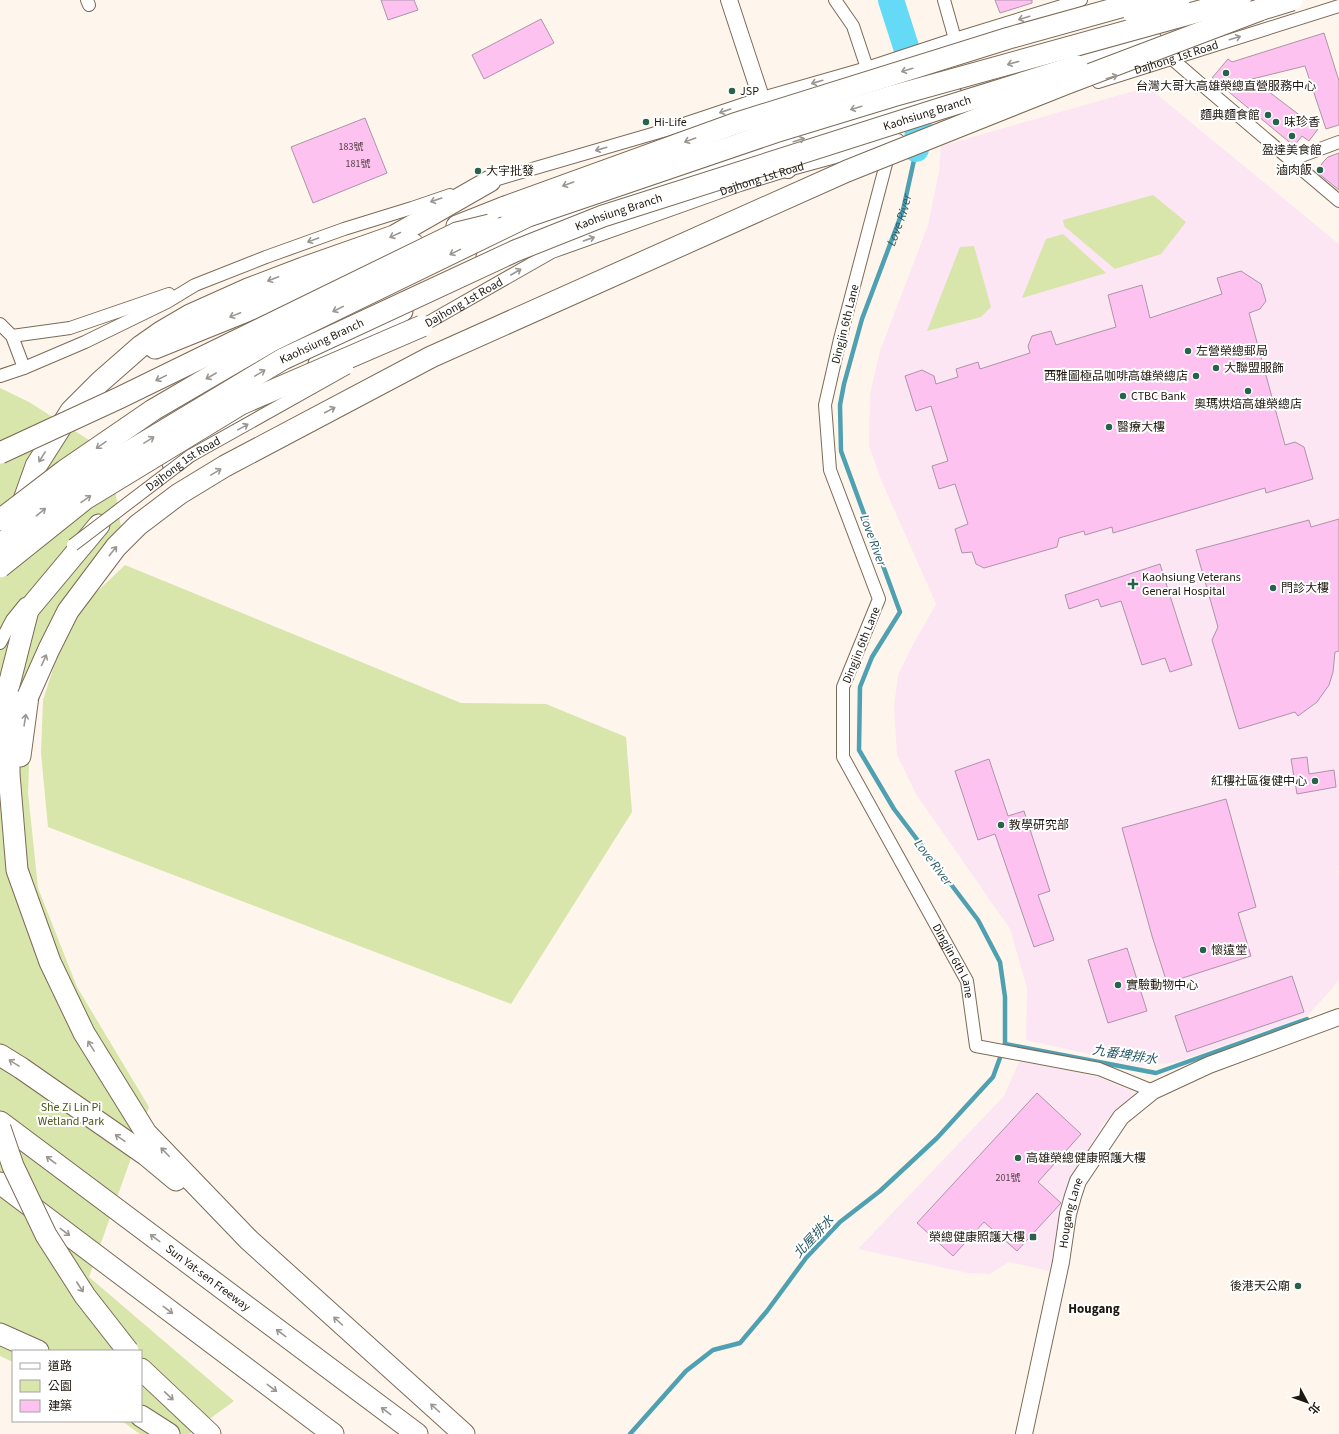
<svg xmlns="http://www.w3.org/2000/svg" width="1339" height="1434" font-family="'Source Sans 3','Noto Sans TC',sans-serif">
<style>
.medical{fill:#fce6f4}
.green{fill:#d8e5ab}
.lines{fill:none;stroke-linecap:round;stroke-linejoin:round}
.stream{stroke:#4fa0b1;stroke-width:4.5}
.river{stroke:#64daf6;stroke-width:26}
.building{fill:#fdc2f0;stroke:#ac94a7}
.street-casing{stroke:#7c6a56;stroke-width:14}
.secondary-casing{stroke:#7c6a56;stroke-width:18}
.highway-casing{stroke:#7c6a56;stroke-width:23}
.street{stroke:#fff;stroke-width:12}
.secondary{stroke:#fff;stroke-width:16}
.highway{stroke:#fff;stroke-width:21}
.street-bridge-casing{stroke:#7c6a56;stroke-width:14;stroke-linecap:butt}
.highway-bridge-casing{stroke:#7c6a56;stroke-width:23;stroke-linecap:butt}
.street-bridge{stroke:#fff;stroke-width:12}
.highway-bridge{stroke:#fff;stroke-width:21}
.oneway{stroke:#9a9793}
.poi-dot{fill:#27624c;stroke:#fff;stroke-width:1.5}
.labels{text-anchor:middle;stroke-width:4;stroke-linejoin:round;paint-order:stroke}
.number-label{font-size:10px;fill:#564248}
.street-label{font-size:12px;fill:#1f1810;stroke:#fff}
.poi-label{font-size:12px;fill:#1f1810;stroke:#fff;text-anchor:start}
.park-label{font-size:12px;fill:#4c5718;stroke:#fff}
.water-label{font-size:13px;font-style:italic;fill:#285a66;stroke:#fff}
.neighbourhood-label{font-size:13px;font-weight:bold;fill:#1f1810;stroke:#fff}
</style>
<rect width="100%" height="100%" fill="#fef6ed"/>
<g class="medical">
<path d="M1148,87L1339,244V870L1337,871L1339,875V979L1331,990L1307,1016L1174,1063L1139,1065L1026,1040L1027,988L1010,929L916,794L897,755L894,706L898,675L911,648L936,604L881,480L869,445L870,394L880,351L928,225L939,172L941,146Z"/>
<path d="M1020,1060L1098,1077L1137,1093L1104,1123L1073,1175L1049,1271L1009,1262L990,1274L968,1273L858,1249L1004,1096Z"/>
</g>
<g class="green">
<path d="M1153,195L1186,222L1161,254L1115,269L1064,226L1063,220Z"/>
<path d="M1063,234L1106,273L1022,298L1046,239Z"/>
<path d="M974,246L991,307L981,317L927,331L960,247Z"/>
<path d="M0,388L29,402L89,440L115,489L122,534L32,681L28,793L38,888L77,987L149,1107L89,1277L234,1401L189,1434H140L122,1421H141V1351H13V1362L0,1356Z"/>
<path d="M125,565L461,703L546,704L626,737L632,812L511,1004L48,827L41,753L43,700L59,651L82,606Z"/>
</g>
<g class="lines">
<g class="stream">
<path d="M1005,1044L1156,1073L1307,1019"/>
<path id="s1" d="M630,1434L686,1371L713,1350L740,1343L767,1311L806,1258L840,1222L880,1191L937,1138L993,1077L1005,1044V997L1000,962L978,920L894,809L859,750L860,687L872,657L900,612L841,451L840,405L844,384L862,319L903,210L916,151"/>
</g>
<path class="river" d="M891,0L915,75L920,112L916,149"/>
</g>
<g class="building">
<path d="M381,0H414L418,10L388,20Z"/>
<path d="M995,0H1032V3L1000,13Z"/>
<path d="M541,19L554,43L484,79L472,55Z"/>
<path d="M1324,33L1339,81V125L1326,129L1305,66L1252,79L1318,129L1309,141L1302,136L1294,146L1212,78L1228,59L1232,62Z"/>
<path d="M365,118L387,173L313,203L291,147Z"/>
<path d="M1339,153V190L1318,173L1319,168L1324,161L1328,157Z"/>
<path d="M1241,271L1261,284L1266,301L1260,309L1249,313L1285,445L1295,442L1304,447L1313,479L1266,493L1265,488L1113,533L1112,527L1085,535L1084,531L1059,538L1057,547L984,568L976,564L972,552L962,553L955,529L968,524L955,484L939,489L932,466L948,461L931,406L916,411L905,376L922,370L934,376L936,384L958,377L956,369L978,362L980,369L1030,353L1028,346L1032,336L1051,331L1056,345L1116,327L1108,295L1142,285L1150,318L1222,294L1217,278Z"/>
<path d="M1339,519V651L1335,652L1333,672L1329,685L1317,702L1298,716L1295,712L1239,729L1212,640L1218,627L1196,550L1309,520L1311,527Z"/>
<path d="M1160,564L1192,665L1170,672L1165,658L1142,665L1121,601L1101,607L1098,599L1069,609L1065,595Z"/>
<path d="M1307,757L1309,774L1334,770L1336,787L1297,794L1291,759Z"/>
<path d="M989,759L1008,816L1024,811L1050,891L1038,895L1054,940L1034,947L995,834L978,840L955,771Z"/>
<path d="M1226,799L1256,907L1238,913L1251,956L1167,983L1152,936L1122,828Z"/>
<path d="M1127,948L1147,1011L1108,1023L1088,960Z"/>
<path d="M1292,976L1304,1012L1187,1052L1175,1016Z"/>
<path d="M1037,1093L1081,1134L1038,1182L1061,1203L1017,1251L984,1222L953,1256L917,1223Z"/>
</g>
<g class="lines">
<defs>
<g id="street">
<path d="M87,0L89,5"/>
<path d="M835,0L853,26L867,68"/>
<path d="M944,0L955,39"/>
<path d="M1167,52L1171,58L1201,84L1339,201"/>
<path d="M1068,63L1155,38"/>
<path id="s2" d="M1098,82L1339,6"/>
<path id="s3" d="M892,141L840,339L825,405L830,470L879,599L843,687V757L967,981L976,1046L1099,1069L1153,1091"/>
<path d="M770,148L956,94"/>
<path d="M1290,160L1339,142"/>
<path d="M484,183L666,130L762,98L867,68L955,39L1081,0"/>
<path d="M0,324L12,336L24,368"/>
<path id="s4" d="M422,326L552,252L740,185L788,170L898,140"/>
<path d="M12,336L70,328L169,294"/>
<path d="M0,376L24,368L85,342L167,302L195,285L266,257L344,229L412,208L450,195"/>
<path d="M0,643L12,620L25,604"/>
</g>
<g id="secondary">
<path d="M729,0L777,146L788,170"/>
<path id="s5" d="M1024,1434L1061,1262L1068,1214L1073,1196L1078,1181L1121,1117L1153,1091L1209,1065L1339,1017"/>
</g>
<g id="highway">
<path d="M457,226L505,207"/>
<path d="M487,257L515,239L629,194L762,151"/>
<path d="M155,348L413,244"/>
<path d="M319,364L402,311"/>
<path d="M173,463L197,445L256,406"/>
<path d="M20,511L36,466L71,411L100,382L141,346L161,332L190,315L248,289L303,268L394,236L490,181"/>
<path d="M99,525L28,610L9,685V774L17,870L50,962L84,1033L146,1133L249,1240L464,1434"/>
<path d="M20,756L28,696"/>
<path d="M0,1055L21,1068L146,1155L176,1180"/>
<path id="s6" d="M0,1122L417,1434"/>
<path d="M0,1183L333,1434"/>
<path d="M0,1334L38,1351"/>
<path d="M141,1369L210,1434"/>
<path d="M141,1416L169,1434"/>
</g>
</defs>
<use href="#street" class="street-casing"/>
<use href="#secondary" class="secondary-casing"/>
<use href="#highway" class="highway-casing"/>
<use href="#street" class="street"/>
<use href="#secondary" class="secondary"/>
<use href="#highway" class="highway"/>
<defs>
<g id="street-bridge">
<path id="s7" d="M73,545L190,456L347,368"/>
</g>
<g id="highway-bridge">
<path d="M1133,13L1179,0"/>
<path d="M1246,14L1292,0"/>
<path d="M505,207L734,124L1009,38L1146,0"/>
<path d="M0,453L119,398L457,233L490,225"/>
<path d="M0,520L64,471L153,410L273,340L528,216L775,132L893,96L1240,0"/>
<path id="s8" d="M0,545L75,484L283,359L515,251L603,216L936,110L1077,66"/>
<path d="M0,567L85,499L241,404L422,326"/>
<path d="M28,696L49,649L68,611L116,547L138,525L179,494L225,466L431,357L847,171L1065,84L1260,10"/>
<path d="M0,1128L13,1166L46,1235L85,1296L128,1351"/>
</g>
</defs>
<use href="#street-bridge" class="street-bridge-casing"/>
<use href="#highway-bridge" class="highway-bridge-casing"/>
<use href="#street-bridge" class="street-bridge"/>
<use href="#highway-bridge" class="highway-bridge"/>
</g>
<defs><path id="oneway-shaft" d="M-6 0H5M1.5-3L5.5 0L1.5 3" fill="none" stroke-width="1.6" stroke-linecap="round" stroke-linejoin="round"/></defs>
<g class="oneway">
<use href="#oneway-shaft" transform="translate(1024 18) rotate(163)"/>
<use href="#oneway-shaft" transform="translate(1235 38) rotate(-17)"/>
<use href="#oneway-shaft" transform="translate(1013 63) rotate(165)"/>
<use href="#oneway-shaft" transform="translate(907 70) rotate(163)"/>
<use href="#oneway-shaft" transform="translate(1112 77) rotate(-17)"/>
<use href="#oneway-shaft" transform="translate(817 82) rotate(164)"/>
<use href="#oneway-shaft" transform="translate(856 108) rotate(163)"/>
<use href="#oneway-shaft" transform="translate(725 111) rotate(161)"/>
<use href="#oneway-shaft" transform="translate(690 140) rotate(160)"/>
<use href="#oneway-shaft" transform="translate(799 140) rotate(-17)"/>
<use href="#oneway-shaft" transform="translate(601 149) rotate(164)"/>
<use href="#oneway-shaft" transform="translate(568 184) rotate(160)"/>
<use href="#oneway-shaft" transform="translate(436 200) rotate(161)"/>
<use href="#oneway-shaft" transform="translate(395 235) rotate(155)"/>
<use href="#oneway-shaft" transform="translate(589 239) rotate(-19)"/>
<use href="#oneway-shaft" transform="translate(313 240) rotate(160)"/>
<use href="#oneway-shaft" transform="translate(455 252) rotate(154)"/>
<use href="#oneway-shaft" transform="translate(516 272) rotate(-30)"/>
<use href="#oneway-shaft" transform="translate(273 279) rotate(159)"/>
<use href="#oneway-shaft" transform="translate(338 309) rotate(154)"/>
<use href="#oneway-shaft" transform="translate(235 315) rotate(158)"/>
<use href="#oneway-shaft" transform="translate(260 373) rotate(-31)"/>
<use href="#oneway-shaft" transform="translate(211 376) rotate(150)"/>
<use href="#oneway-shaft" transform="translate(161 378) rotate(154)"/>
<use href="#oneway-shaft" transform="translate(330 410) rotate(-28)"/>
<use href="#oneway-shaft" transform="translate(243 427) rotate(-29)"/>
<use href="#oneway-shaft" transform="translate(149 440) rotate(-31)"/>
<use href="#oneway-shaft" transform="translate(101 445) rotate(145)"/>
<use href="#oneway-shaft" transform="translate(42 457) rotate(122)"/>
<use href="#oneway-shaft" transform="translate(216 472) rotate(-31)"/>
<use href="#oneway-shaft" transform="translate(86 499) rotate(-35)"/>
<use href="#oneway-shaft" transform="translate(41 512) rotate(-39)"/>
<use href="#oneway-shaft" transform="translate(113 551) rotate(-51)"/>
<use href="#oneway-shaft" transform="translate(44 660) rotate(-66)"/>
<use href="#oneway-shaft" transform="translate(25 720) rotate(-81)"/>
<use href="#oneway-shaft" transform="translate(91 1046) rotate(-122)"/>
<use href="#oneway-shaft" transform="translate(14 1063) rotate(-148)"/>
<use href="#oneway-shaft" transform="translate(120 1138) rotate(-145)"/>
<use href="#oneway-shaft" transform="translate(165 1152) rotate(-134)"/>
<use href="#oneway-shaft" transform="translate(51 1160) rotate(-143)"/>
<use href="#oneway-shaft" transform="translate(65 1232) rotate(37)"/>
<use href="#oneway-shaft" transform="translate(155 1238) rotate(-143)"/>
<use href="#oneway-shaft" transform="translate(80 1287) rotate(57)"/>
<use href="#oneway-shaft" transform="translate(168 1310) rotate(37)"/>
<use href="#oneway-shaft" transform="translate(338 1321) rotate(-138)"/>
<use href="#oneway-shaft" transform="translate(281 1333) rotate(-143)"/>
<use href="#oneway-shaft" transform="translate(272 1388) rotate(37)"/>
<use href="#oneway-shaft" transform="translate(169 1396) rotate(43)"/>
<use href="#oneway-shaft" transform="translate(435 1408) rotate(-138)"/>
<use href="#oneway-shaft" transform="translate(386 1411) rotate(-143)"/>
</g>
<g class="poi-dot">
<circle cx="1226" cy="73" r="4"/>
<circle cx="732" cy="91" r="4"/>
<circle cx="1268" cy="115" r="4"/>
<circle cx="646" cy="122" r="4"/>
<circle cx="1276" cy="122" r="4"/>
<circle cx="1292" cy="136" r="4"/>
<circle cx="1320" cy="170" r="4"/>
<circle cx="478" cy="171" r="4"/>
<circle cx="1188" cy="351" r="4"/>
<circle cx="1216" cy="368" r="4"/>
<circle cx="1196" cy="376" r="4"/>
<circle cx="1248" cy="391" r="4"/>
<circle cx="1123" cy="396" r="4"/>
<circle cx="1109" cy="427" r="4"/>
<path d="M1131 578h4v4h4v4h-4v4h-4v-4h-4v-4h4z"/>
<circle cx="1273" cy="588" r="4"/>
<circle cx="1315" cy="781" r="4"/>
<circle cx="1001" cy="825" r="4"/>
<circle cx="1203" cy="950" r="4"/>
<circle cx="1118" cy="985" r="4"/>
<circle cx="1018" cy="1158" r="4"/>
<rect x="1029" y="1233" width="8" height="8" rx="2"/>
<circle cx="1298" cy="1286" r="4"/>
</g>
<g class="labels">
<g class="number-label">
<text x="351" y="150">183號</text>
<text x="358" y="167">181號</text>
<text x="1008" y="1181">201號</text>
</g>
<g class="street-label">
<text dy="4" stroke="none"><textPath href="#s2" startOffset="82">Dajhong 1st Road</textPath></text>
<text dy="4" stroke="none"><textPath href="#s8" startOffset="1030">Kaohsiung Branch</textPath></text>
<text dy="4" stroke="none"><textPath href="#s4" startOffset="372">Dajhong 1st Road</textPath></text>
<text dy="4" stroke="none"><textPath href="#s8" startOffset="706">Kaohsiung Branch</textPath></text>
<text dy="4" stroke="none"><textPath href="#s4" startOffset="48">Dajhong 1st Road</textPath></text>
<text transform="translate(845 324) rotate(-76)" y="4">Dingjin 6th Lane</text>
<text dy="4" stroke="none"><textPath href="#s8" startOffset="382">Kaohsiung Branch</textPath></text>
<text dy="4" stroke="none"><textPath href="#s7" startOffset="137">Dajhong 1st Road</textPath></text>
<text transform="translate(861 645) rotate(-68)" y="4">Dingjin 6th Lane</text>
<text dy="4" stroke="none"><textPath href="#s3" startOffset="873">Dingjin 6th Lane</textPath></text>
<text dy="4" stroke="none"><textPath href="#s5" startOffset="226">Hougang Lane</textPath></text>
<text dy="4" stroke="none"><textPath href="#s6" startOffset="260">Sun Yat-sen Freeway</textPath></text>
</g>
<g class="poi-label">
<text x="1226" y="90" text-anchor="middle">台灣大哥大高雄榮總直營服務中心</text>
<text x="740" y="95">JSP</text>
<text x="1260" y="119" text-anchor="end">麵典麵食館</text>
<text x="654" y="126">Hi-Life</text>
<text x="1284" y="126">味珍香</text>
<text x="1292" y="154" text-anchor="middle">盈達美食館</text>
<text x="1312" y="174" text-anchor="end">滷肉飯</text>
<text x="486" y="175">大宇批發</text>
<text x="1196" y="355">左營榮總郵局</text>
<text x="1224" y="372">大聯盟服飾</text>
<text x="1188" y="380" text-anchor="end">西雅圖極品咖啡高雄榮總店</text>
<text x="1131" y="400">CTBC Bank</text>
<text x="1248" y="408" text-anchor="middle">奧瑪烘焙高雄榮總店</text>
<text x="1117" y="431">醫療大樓</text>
<text x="1142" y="581">Kaohsiung Veterans<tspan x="1142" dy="14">General Hospital</tspan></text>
<text x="1281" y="592">門診大樓</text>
<text x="1307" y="785" text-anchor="end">紅樓社區復健中心</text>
<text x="1009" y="829">教學研究部</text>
<text x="1211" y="954">懷遠堂</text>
<text x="1126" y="989">實驗動物中心</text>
<text x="1026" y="1162">高雄榮總健康照護大樓</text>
<text x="1025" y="1241" text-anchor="end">榮總健康照護大樓</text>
<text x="1290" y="1290" text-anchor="end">後港天公廟</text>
</g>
<g class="park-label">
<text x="71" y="1111">She Zi Lin Pi<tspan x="71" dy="14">Wetland Park</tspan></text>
</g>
<g class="water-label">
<text dy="5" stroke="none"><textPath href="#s1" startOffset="1448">Love River</textPath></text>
<text transform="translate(874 540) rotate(70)" y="5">Love River</text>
<text transform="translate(934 862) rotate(53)" y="5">Love River</text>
<text transform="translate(1125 1054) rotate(9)" y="5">九番埤排水</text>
<text transform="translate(813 1236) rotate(-47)" y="5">北屋排水</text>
</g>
<g class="neighbourhood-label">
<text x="1094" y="1313">Hougang</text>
</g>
</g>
<rect x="12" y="1350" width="130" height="72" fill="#ffffff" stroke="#a5a39f"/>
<rect x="20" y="1363" width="20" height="6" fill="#ffffff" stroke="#a5a39f"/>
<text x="48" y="1370" font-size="12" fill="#1f1810">道路</text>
<rect x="20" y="1380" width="20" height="12" fill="#d8e5ab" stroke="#a5a39f"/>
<text x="48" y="1390" font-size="12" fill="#1f1810">公園</text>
<rect x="20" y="1400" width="20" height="12" fill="#fdc2f0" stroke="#a5a39f"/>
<text x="48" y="1410" font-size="12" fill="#1f1810">建築</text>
<g transform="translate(1307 1402) rotate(131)" stroke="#ffffff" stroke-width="3" paint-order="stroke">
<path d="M0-3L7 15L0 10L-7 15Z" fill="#1f1810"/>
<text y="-6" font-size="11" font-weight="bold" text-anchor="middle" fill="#1f1810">北</text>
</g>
</svg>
